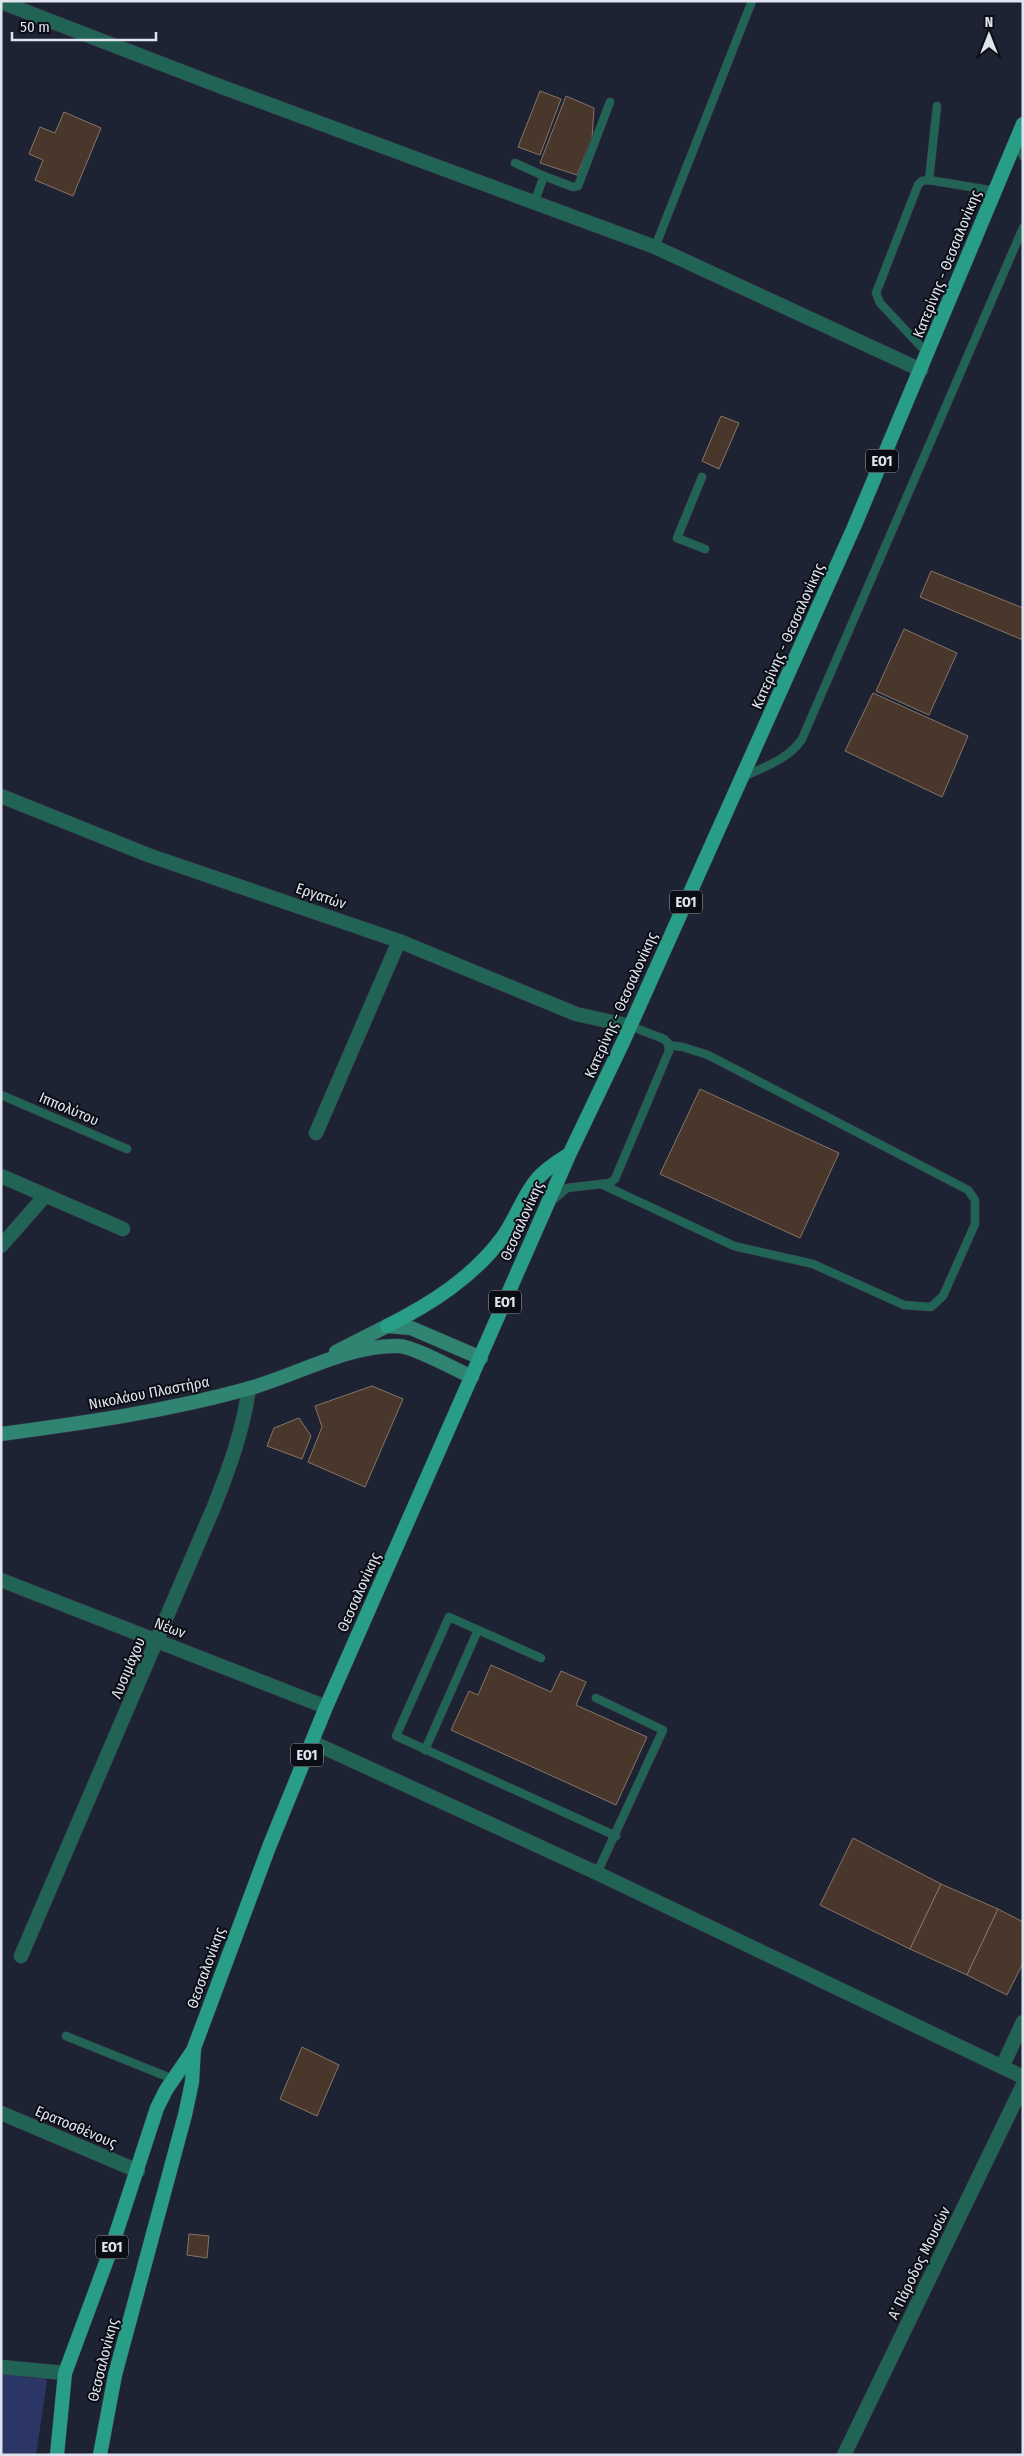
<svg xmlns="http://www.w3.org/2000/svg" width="1024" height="2456" font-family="'Fira Sans Condensed',sans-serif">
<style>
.green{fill:#2b3666}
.building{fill:#49372b;stroke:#887466}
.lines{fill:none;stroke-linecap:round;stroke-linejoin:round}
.service-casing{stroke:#393e4e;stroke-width:9}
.minor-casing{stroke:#393e4e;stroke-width:15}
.tertiary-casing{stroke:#393e4e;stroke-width:15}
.secondary-casing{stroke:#393e4e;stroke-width:15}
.primary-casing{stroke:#393e4e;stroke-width:15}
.service{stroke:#216456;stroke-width:8}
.minor{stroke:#216456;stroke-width:14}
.tertiary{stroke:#216456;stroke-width:14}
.secondary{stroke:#308472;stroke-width:14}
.primary{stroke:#299e87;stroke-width:14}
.labels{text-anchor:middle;stroke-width:4;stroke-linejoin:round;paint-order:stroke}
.shield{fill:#0b0d14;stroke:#a0a4ad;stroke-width:1}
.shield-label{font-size:14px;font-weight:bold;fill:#e0e4ef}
.street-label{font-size:15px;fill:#e0e4ef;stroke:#0b0d14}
</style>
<rect width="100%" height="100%" fill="#1e2334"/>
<path class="green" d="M1,2372L24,2377L44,2378L47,2381L36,2455H1Z"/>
<g class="building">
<path d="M540,91L561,99L540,155L518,147Z"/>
<path d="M566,96L594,108L592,139L577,175L540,163Z"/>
<path d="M64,112L101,128L73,196L35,180L43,160L29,154L40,127L55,133Z"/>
<path d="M721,416L739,423L719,469L702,461Z"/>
<path d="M931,571L1023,608V640L920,597Z"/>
<path d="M904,629L957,653L929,715L876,691Z"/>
<path d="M873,693L968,736L942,797L845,751Z"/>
<path d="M700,1089L839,1153L800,1238L660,1174Z"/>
<path d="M372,1386L403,1399L365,1487L308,1462L322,1427L315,1406Z"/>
<path d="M299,1418L311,1436L302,1459L267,1446L274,1428Z"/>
<path d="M491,1665L551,1692L561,1671L586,1682L576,1705L647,1737L616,1805L451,1730L469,1691L478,1695Z"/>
<path d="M853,1838L941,1884L910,1949L820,1905Z"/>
<path d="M941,1884L998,1909L967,1975L910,1949Z"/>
<path d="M998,1909L1023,1922V1963L1007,1995L967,1975Z"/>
<path d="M302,2047L339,2065L317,2116L280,2099Z"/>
<path d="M189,2234L209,2236L207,2258L187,2255Z"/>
</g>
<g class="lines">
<defs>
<g id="service">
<path d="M1016,142L1023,156"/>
<path d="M515,163L544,176"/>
<path d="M929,180L937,106"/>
<path d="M534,203L544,176L573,187L578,186L610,102"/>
<path d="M655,247L752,1"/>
<path d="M928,354L880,303L876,293L918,185L922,181L929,180L995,191"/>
<path d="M702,477L677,538L705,549"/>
<path d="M743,777C764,767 789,759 802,739L1023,228"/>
<path d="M1,1095L127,1149"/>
<path d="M601,1184L734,1246L813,1264L904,1305L931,1307L943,1296L975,1224V1200L968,1190L708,1055L683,1047L668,1045"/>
<path d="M553,1200L567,1188L610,1183L615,1179L669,1051L668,1043L664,1039L630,1026"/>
<path d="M541,1658L449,1617L396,1736L616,1836"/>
<path d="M596,1698L663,1730L597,1873"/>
<path d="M425,1750L478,1630"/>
<path d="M66,2036L173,2079"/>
</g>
<g id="minor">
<path d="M1,2L222,87L655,247L921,370"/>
<path d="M316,1133L399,941"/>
<path d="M1,1176L123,1229"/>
<path d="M1,1246L44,1197"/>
<path d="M1,1580L326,1707"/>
<path d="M21,1956L213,1509C229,1469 243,1431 249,1388"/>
<path d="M1002,2067L1023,2022"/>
<path d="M1,2113L138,2171"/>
<path d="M1,2367L65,2373"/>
<path d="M844,2455L1023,2085"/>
</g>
<g id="tertiary">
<path d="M1,796L148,855L399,941L576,1014L630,1026"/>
<path d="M312,1742L597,1873L1023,2077"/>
</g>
<g id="secondary">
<path d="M336,1352L387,1326L411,1328L481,1358"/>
<path d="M1,1434C84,1423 167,1411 247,1389C295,1376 349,1344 399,1346C415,1347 456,1370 472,1377"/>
</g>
<g id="primary">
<path d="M387,1326C431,1304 473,1277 502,1238C516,1219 523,1195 538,1178C547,1168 557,1162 568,1155"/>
<path d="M57,2455L65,2373L111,2249L157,2108L166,2090L194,2049"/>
<path d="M100,2455L115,2375L185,2115L192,2082L194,2048L269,1847L326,1707L569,1155L624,1040L854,527L1023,124"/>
</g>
</defs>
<use href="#service" class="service-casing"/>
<use href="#minor" class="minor-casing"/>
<use href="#tertiary" class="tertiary-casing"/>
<use href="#secondary" class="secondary-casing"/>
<use href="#primary" class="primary-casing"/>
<use href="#service" class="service"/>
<use href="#minor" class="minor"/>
<use href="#tertiary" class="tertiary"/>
<use href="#secondary" class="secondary"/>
<use href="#primary" class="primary"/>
</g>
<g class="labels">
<g class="shield">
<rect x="866" y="449.5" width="32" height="23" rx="4"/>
<rect x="670" y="890.5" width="32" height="23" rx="4"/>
<rect x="489" y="1290.5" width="32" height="23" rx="4"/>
<rect x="291" y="1743.5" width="32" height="23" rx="4"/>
<rect x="96" y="2235.5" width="32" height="23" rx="4"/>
</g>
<g class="shield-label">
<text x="882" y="466">ΕΟ1</text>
<text x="686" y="907">ΕΟ1</text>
<text x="505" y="1307">ΕΟ1</text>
<text x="307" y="1760">ΕΟ1</text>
<text x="112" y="2252">ΕΟ1</text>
</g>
<g class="street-label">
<text transform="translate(947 264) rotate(-68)" y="5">Κατερίνης - Θεσσαλονίκης</text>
<text transform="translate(788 636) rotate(-66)" y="5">Κατερίνης - Θεσσαλονίκης</text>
<text transform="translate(321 896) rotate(19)" y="5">Εργατών</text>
<text transform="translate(621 1005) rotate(-66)" y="5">Κατερίνης - Θεσσαλονίκης</text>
<text transform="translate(69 1109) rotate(23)" y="5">Ιππολύτου</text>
<text transform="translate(522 1221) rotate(-66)" y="5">Θεσσαλονίκης</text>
<text transform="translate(149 1393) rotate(-11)" y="5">Νικολάου Πλαστήρα</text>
<text transform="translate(359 1592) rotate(-66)" y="5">Θεσσαλονίκης</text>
<text transform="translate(170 1628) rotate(21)" y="5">Νέων</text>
<text transform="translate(128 1668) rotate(-67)" y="5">Λυσιμάχου</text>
<text transform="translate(206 1968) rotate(-70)" y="5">Θεσσαλονίκης</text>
<text transform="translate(76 2127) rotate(23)" y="5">Ερατοσθένους</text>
<text transform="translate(919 2263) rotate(-64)" y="5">Α΄ Πάροδος Μουσών</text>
<text transform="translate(103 2360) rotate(-76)" y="5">Θεσσαλονίκης</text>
</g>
</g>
<rect width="1024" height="2456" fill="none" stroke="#e0e4ef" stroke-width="5"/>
<g transform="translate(989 35)" stroke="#0b0d14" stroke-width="4" paint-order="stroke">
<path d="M0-4L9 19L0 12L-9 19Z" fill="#e0e4ef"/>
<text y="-8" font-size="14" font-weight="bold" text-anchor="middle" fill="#e0e4ef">N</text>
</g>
<path d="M12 32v8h144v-8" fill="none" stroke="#e0e4ef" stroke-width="2.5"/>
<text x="20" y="32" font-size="15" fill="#e0e4ef" stroke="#0b0d14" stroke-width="4" paint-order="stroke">50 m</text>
</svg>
